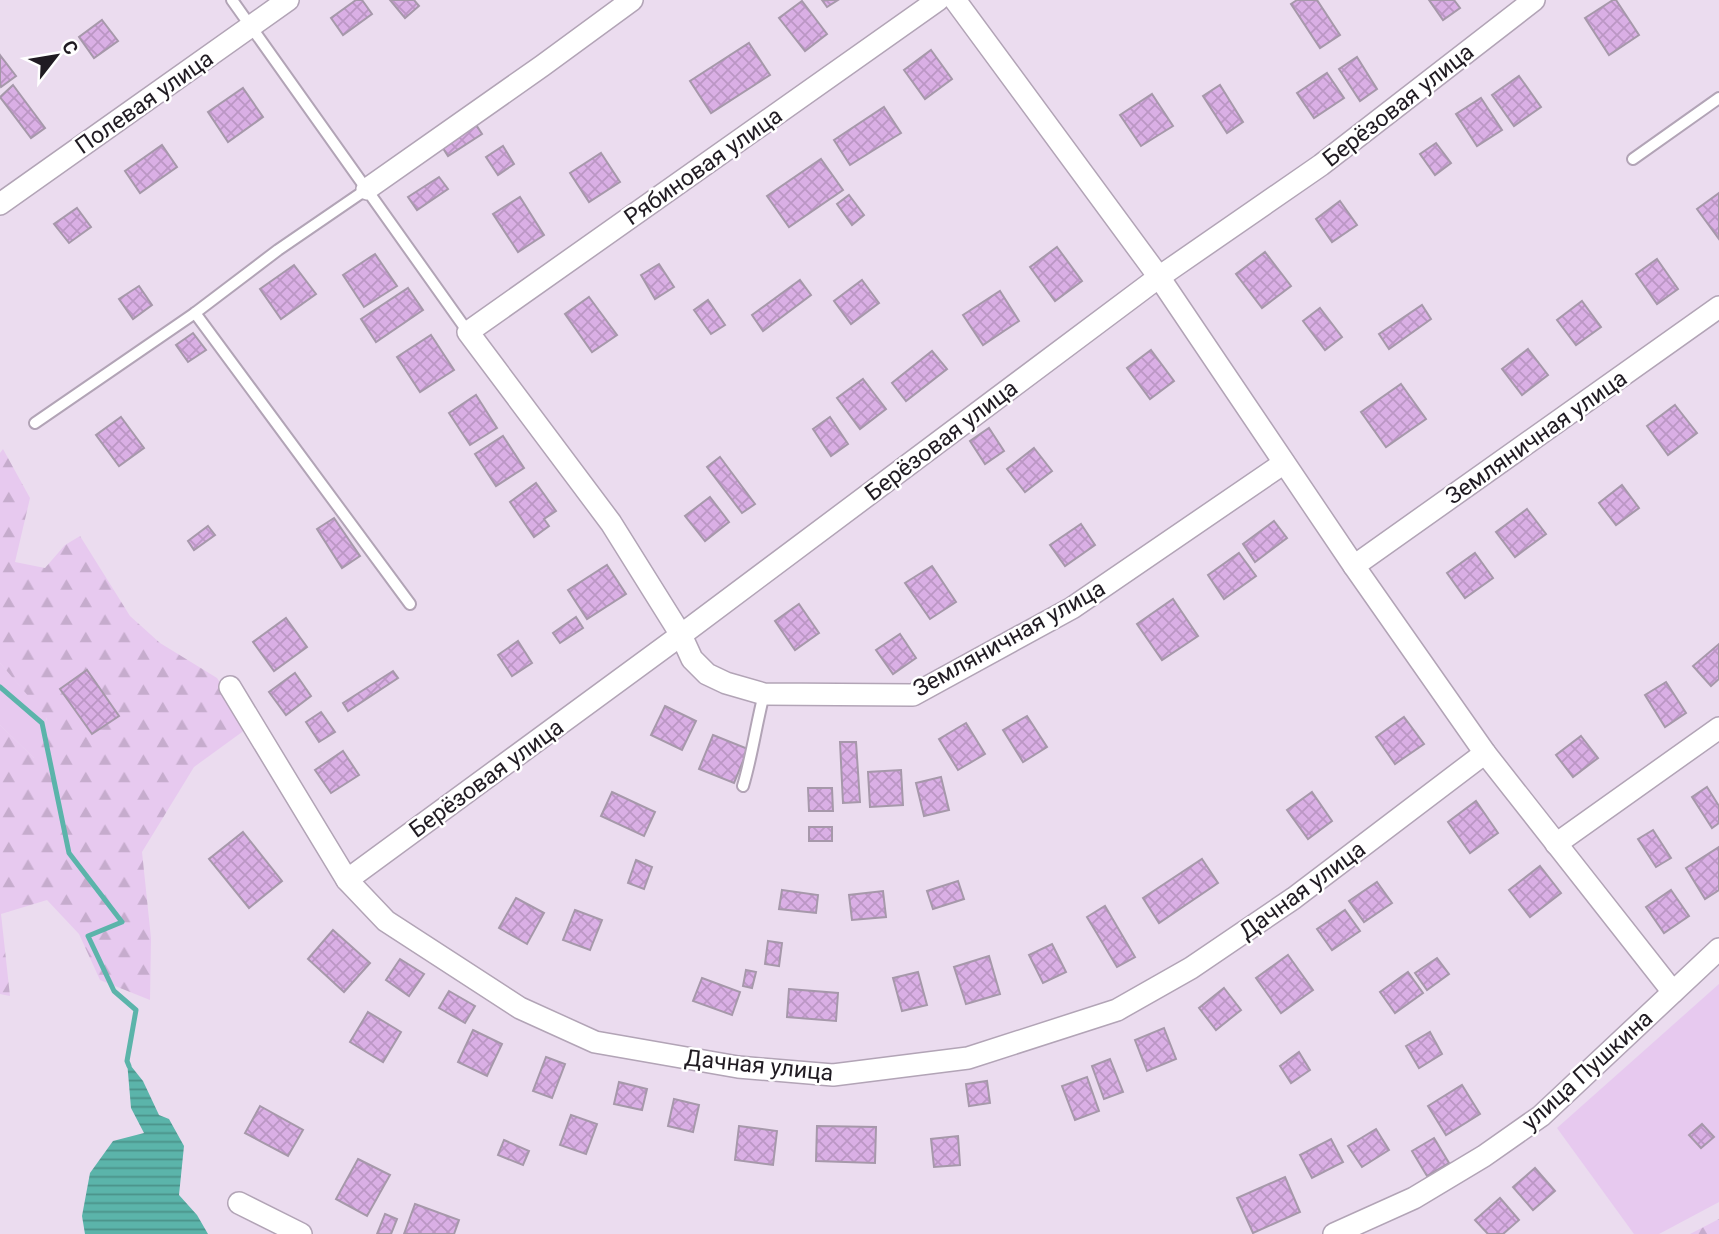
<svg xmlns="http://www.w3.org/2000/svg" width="1719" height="1234" font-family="Roboto,sans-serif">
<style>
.green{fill:#e7c9ef}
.forest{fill:url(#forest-firs)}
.water{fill:url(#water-rules)}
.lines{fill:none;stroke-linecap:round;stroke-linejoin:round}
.stream{stroke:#5bb4aa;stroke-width:5}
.building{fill:url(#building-cross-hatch);stroke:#a698aa;stroke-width:2}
.service-casing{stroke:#b2a4b6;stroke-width:14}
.minor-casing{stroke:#b2a4b6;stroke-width:24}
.service{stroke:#fff;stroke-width:10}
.minor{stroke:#fff;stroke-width:21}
.labels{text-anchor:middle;stroke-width:5;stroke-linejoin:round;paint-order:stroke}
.street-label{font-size:23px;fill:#201b22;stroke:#fff}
</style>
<defs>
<pattern id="forest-firs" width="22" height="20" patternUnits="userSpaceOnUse" patternTransform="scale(1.75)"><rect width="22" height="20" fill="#e7c9ef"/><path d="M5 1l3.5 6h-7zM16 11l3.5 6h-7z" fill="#c6accd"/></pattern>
<pattern id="water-rules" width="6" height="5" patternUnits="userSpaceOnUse" patternTransform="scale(1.75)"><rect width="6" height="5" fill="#5bb4aa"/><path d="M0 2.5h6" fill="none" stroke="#4b928a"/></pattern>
<pattern id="building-cross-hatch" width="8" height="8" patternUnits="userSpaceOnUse" patternTransform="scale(1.75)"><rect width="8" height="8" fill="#daafe5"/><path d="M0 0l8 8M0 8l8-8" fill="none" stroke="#bb96c4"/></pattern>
</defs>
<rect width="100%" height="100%" fill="#ebdcef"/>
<g class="green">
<path d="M0,663L47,717L35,759L0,725Z"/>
<path d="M1719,984V1202L1659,1234H1634L1557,1128Z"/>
</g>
<g class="forest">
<path d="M3,449L30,498L15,562L45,568L65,545L80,536L130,616L160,643L217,678L249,727L194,767L142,852L151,938L150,1000L100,980L79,934L47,900L1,914L10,996L0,994V725L34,758L47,718L0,663V453Z"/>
<path d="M1719,1219V1234H1690Z"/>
</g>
<path class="water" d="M127,1061L143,1081L159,1115L169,1119L184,1146L179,1195L197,1215L208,1234H85L82,1216L90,1173L113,1141L144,1133L131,1108Z"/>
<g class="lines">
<path class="stream" d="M0,687L42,723L69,853L122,922L88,936L114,991L136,1010L127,1061L129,1066"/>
</g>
<g class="building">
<path d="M356,0H362L372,14L343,35L331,18Z"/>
<path d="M390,0H414L419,6L405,18Z"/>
<path d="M822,0H838L827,7Z"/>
<path d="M1297,0H1317L1340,35L1320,48L1291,4Z"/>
<path d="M1429,0H1454L1460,8L1443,20Z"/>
<path d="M1613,0H1616L1639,35L1609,55L1585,18Z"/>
<path d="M802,1L827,34L805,51L779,18Z"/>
<path d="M102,20L118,41L94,58L79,37Z"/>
<path d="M749,43L770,75L711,113L690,81Z"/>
<path d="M931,50L952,79L925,99L904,70Z"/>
<path d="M0,55L16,76L1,87L0,85Z"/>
<path d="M1357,57L1377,89L1360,101L1339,69Z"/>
<path d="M1327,73L1344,98L1314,118L1297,93Z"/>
<path d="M1519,76L1541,107L1514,126L1492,95Z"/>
<path d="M13,85L45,128L31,138L0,97Z"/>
<path d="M1220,85L1243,122L1227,133L1203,96Z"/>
<path d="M243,88L263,117L228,142L208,112Z"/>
<path d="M1152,94L1173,126L1141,146L1120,115Z"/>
<path d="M1481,98L1502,130L1477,146L1456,114Z"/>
<path d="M884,107L901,133L850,165L834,140Z"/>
<path d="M473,120L482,134L448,156L439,142Z"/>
<path d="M1436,143L1451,163L1435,175L1420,154Z"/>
<path d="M162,145L177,167L140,193L125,171Z"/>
<path d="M503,146L514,164L498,175L486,157Z"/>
<path d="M601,153L620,182L589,202L570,173Z"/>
<path d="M821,159L843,190L789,227L767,196Z"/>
<path d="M439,177L448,189L417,210L408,197Z"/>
<path d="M1719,193V239L1697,209Z"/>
<path d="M849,195L864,215L852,225L837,204Z"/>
<path d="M520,197L544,235L518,252L493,214Z"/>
<path d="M1340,201L1357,225L1332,242L1316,219Z"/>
<path d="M77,208L91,227L69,243L54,224Z"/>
<path d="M1057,247L1082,281L1055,301L1030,267Z"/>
<path d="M1265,252L1291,286L1262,308L1236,274Z"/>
<path d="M375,254L397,286L364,307L343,275Z"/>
<path d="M1657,259L1678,289L1657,304L1636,274Z"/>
<path d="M659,264L674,287L655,299L641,275Z"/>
<path d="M294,265L316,294L281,319L260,289Z"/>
<path d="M800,280L811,295L763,331L752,315Z"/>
<path d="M862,280L879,303L851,324L834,301Z"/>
<path d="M139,286L152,305L133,319L119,299Z"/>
<path d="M408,288L423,310L376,342L361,319Z"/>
<path d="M1000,291L1019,321L983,345L963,315Z"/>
<path d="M589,297L617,335L592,352L565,314Z"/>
<path d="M708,300L725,325L711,334L694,310Z"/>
<path d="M1582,301L1601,327L1576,345L1557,320Z"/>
<path d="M1422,305L1431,319L1389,349L1379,334Z"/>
<path d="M1320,308L1342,337L1325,350L1303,321Z"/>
<path d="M193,333L206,350L188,362L176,345Z"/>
<path d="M431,335L454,370L420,392L397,357Z"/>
<path d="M1528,349L1548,375L1522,395L1502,369Z"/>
<path d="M1151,350L1174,381L1150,399L1127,368Z"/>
<path d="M932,351L947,369L906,401L892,383Z"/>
<path d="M863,379L886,409L860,429L837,398Z"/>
<path d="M1401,384L1426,419L1386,447L1361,412Z"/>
<path d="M476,395L497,428L470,445L449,413Z"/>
<path d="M1675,405L1697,433L1668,455L1647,426Z"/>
<path d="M121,417L144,448L119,466L96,435Z"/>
<path d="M830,417L848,444L831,456L813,429Z"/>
<path d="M989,428L1004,451L985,464L970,441Z"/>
<path d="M503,436L524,468L496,486L475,454Z"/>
<path d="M1034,448L1052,471L1025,492L1007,469Z"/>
<path d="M720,457L755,504L742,513L707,467Z"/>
<path d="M536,483L556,511L544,519L549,526L534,537L510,502Z"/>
<path d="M1622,485L1639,508L1616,525L1599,503Z"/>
<path d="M710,497L729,522L705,541L685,516Z"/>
<path d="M1527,509L1546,534L1515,557L1496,532Z"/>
<path d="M334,518L360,556L342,568L317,529Z"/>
<path d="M1274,521L1287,538L1255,562L1243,544Z"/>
<path d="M1081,524L1095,545L1065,566L1050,545Z"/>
<path d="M208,526L215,535L194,550L188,541Z"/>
<path d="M1239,553L1256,576L1224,599L1208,575Z"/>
<path d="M1475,553L1493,578L1465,598L1447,573Z"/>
<path d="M607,565L626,594L587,619L568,590Z"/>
<path d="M932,566L956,602L930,619L905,583Z"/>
<path d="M1173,599L1198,636L1162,660L1137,624Z"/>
<path d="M799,604L819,633L795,650L775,621Z"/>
<path d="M576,617L583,628L560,643L553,633Z"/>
<path d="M286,618L307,647L274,671L253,642Z"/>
<path d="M900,634L916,658L893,674L876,650Z"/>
<path d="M518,641L532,663L512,676L498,655Z"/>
<path d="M1719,644V679L1711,686L1693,666Z"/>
<path d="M87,670L119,716L92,734L60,689Z"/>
<path d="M393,671L398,678L348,711L343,703Z"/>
<path d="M295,673L311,696L286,715L269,692Z"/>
<path d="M1666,682L1686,713L1665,727L1645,695Z"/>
<path d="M665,706L696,721L682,750L651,735Z"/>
<path d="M321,712L335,732L319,742L306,722Z"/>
<path d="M1027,716L1047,747L1023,762L1003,730Z"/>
<path d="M1404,717L1424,744L1395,764L1376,737Z"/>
<path d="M966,723L985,754L958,770L939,739Z"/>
<path d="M713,735L748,749L734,783L699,769Z"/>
<path d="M1581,736L1598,758L1573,777L1556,755Z"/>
<path d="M840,742H856L860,802L843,803Z"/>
<path d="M343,751L359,775L331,793L315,770Z"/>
<path d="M901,770L903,805L870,807L868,772Z"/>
<path d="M941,777L949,810L924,816L916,783Z"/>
<path d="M1707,787L1719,806V823L1712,828L1692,797Z"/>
<path d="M808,788H832L833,811H809Z"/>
<path d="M612,792L655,812L644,836L601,816Z"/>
<path d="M1312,792L1332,821L1308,839L1287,810Z"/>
<path d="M1476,801L1498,833L1470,853L1448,822Z"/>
<rect x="809" y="827" width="23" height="14"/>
<path d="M1653,830L1671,858L1656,867L1638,839Z"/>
<path d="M243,832L282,881L249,908L209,859Z"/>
<path d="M1719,847V890L1705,899L1686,868Z"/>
<path d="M1202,859L1218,883L1159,923L1143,898Z"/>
<path d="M636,860L652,867L644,889L628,883Z"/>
<path d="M1540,866L1561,893L1530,917L1509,890Z"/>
<path d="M958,881L964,899L933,909L927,891Z"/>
<path d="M1377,882L1392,903L1364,922L1349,901Z"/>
<path d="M782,890L818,895L816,913L779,909Z"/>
<path d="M1671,890L1689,916L1664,933L1646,907Z"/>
<path d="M883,891L886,917L852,920L849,895Z"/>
<path d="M516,898L544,913L527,944L499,928Z"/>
<path d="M1105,906L1135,957L1117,967L1087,917Z"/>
<path d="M575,910L602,920L590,950L563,940Z"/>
<path d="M1345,910L1360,931L1332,950L1317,929Z"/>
<path d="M333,930L370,963L344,992L308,959Z"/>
<path d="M768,941L782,943L779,966L765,964Z"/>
<path d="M1052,944L1066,972L1043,983L1029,955Z"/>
<path d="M1288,955L1313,990L1281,1013L1256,978Z"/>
<path d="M989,956L1000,994L966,1004L954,967Z"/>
<path d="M1437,958L1449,974L1427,990L1415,973Z"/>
<path d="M400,959L424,974L409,996L386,980Z"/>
<path d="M746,970L756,972L752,988L743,986Z"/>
<path d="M918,972L927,1005L902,1011L893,978Z"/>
<path d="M1408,972L1423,993L1395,1013L1380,992Z"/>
<path d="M702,978L740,992L732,1015L693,1001Z"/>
<path d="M1224,988L1241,1010L1216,1030L1199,1008Z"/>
<path d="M789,989L838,993L836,1021L787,1017Z"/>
<path d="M449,991L475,1006L465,1023L439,1008Z"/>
<path d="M368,1012L401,1032L383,1062L350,1042Z"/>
<path d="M1164,1028L1176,1059L1147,1071L1135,1040Z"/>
<path d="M473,1030L502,1044L487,1076L458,1062Z"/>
<path d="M1430,1032L1442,1054L1419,1068L1406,1046Z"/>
<path d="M1299,1052L1310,1070L1291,1083L1280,1066Z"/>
<path d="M546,1057L565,1064L552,1098L533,1091Z"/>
<path d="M1110,1059L1123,1092L1104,1099L1092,1066Z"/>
<path d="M1087,1077L1099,1111L1075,1120L1062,1086Z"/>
<path d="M987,1081L990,1103L969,1106L966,1084Z"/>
<path d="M619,1082L647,1089L642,1110L614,1104Z"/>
<path d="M1462,1085L1480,1114L1446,1135L1428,1106Z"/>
<path d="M674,1099L699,1105L693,1132L668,1126Z"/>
<path d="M260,1106L303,1130L288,1156L245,1133Z"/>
<path d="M571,1115L597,1124L586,1154L560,1145Z"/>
<path d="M1702,1124L1714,1137L1701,1148L1689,1135Z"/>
<path d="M739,1126L777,1131L773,1165L735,1160Z"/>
<path d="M817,1126L876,1127L875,1163L816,1161Z"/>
<path d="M1376,1129L1389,1150L1362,1167L1348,1146Z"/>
<path d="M958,1136L960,1165L934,1167L931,1139Z"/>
<path d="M1434,1138L1449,1163L1427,1176L1412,1151Z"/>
<path d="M1331,1139L1343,1162L1312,1178L1300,1155Z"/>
<path d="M504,1140L529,1151L523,1165L498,1155Z"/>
<path d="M358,1159L390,1175L367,1216L336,1199Z"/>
<path d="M1535,1168L1555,1191L1533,1210L1513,1187Z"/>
<path d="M1285,1177L1300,1212L1253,1233L1237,1198Z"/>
<path d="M1500,1198L1519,1220L1503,1234H1488L1475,1220Z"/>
<path d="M415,1204L459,1220L454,1234H404Z"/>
<path d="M385,1214L397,1219L391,1234H377Z"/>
</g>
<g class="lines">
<defs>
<g id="service">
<path d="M232,0L468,332"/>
<path d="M1633,159L1719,98"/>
<path d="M195,313L410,604"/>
<path d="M35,423L195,313L278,250L367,189"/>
<path d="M743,786C752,756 756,725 764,694"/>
</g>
<g id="minor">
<path d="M938,0L468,332L611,523L681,635L692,659L707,674L726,683L764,694L913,695L1072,608L1284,463"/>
<path d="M955,0L1159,277L1354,566L1485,753L1673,992"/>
<path d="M367,189L542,66L632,0"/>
<path d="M0,204L288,0"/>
<path d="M1354,566L1719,307"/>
<path d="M230,687L347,880L386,921L520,1008L595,1042L738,1067L833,1075L968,1058L1117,1010L1191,968L1294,898L1485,753"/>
<path d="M1556,844L1719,728"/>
<path d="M347,880L681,635L1159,277L1321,165L1534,0"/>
<path d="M239,1203L301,1234"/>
<path d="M1334,1234L1414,1198L1484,1156L1541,1116L1719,949"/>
</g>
</defs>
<use href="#service" class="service-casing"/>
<use href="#minor" class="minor-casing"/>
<use href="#service" class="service"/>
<use href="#minor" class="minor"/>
</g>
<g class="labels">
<g class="street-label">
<text transform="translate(144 102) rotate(-35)" y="8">Полевая улица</text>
<text transform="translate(1398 105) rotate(-38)" y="8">Берёзовая улица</text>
<text transform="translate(703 166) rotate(-35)" y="8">Рябиновая улица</text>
<text transform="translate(1536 437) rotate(-35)" y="8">Земляничная улица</text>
<text transform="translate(941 440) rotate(-37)" y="8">Берёзовая улица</text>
<text transform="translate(1009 638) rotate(-29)" y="8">Земляничная улица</text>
<text transform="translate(486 778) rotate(-36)" y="8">Берёзовая улица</text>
<text transform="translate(1302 890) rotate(-36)" y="8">Дачная улица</text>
<text transform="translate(759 1065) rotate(6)" y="8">Дачная улица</text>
<text transform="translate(1587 1070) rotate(-42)" y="8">улица Пушкина</text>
</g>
</g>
<g transform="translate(56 56) rotate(59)" stroke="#ffffff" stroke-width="5" paint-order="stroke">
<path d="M0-5L12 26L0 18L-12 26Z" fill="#201b22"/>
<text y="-10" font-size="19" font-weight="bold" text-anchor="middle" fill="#201b22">С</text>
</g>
</svg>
